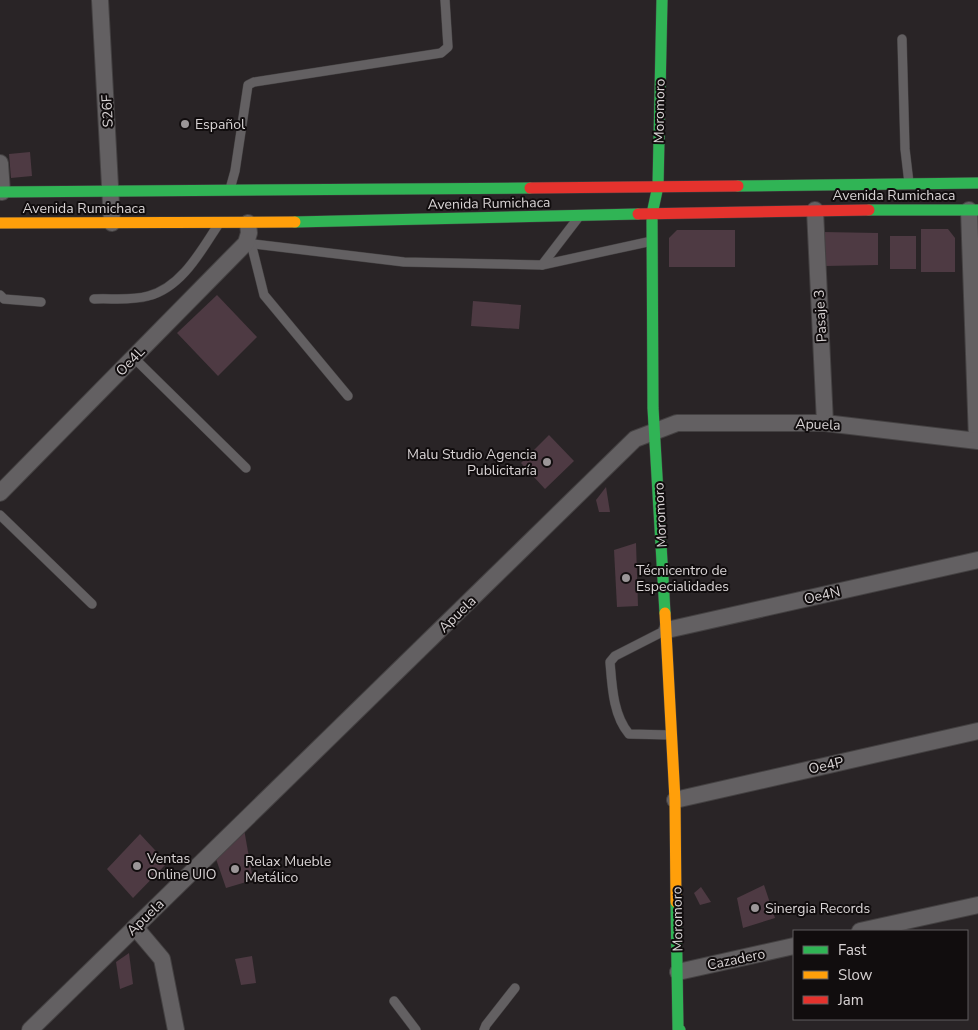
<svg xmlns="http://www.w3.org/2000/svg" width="978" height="1030" font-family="'Nunito Sans',sans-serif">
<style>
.building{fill:#4e3a43}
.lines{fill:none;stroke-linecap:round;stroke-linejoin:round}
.lane-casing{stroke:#444142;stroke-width:10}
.street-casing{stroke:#444142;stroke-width:18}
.fast-casing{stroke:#444142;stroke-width:12}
.slow-casing{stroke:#444142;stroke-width:12}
.jam-casing{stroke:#444142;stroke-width:12}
.lane{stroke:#636062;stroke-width:9}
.street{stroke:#636062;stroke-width:16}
.fast{stroke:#30b455;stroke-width:11}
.slow{stroke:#ff9f0a;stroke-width:11}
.jam{stroke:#e5322d;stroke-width:11}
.poi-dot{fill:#9b9698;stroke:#110d0e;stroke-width:2}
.labels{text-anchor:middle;stroke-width:4;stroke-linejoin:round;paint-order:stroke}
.street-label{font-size:14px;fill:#d9d4d5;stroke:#110d0e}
.poi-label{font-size:14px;fill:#d9d4d5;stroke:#110d0e;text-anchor:start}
</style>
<rect width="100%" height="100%" fill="#292426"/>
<g class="building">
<path d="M30,152L32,176L11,178L9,154Z"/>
<path d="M921,229H948L955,238V272H921Z"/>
<path d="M677,230H735V267H669V238Z"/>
<path d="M823,232L878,233V265L825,266Z"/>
<rect x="890" y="236" width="26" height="33"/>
<path d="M217,295L257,337L218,376L177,333Z"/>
<path d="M473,301L521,305L519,329L471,326Z"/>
<path d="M549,435L574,461L545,489L521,463Z"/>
<path d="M606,487L610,512H599L596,500Z"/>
<path d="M636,543L638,606L617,607L614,550Z"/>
<path d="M244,829L253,880L226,888L216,859Z"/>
<path d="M140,834L167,863L133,898L107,869Z"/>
<path d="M764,885L775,918L743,928L737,898Z"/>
<path d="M701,887L711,902L700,905L694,893Z"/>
<path d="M129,953L133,984L120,989L116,962Z"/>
<path d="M252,956L256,983L241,985L235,959Z"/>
</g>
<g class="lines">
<defs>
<g id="lane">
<path d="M902,39L905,149L909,183"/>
<path d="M230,189L235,171L248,85L254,82L441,53L448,47L445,0"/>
<path d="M246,243L404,262L542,265L652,241"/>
<path d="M251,243L264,295L348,396"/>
<path d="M542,265L578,218"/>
<path d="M0,295L4,299L41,302"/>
<path d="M94,299C111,298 131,301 148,296C181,288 201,251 218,225"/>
<path d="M133,357L246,468"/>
<path d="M0,515L92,604"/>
<path d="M664,631L615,656L610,662C612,686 613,715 629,734L671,735"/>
<path d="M394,1001L416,1030"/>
<path d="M484,1030L486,1025L515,988"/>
</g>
<g id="street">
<path d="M100,0L112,223"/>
<path d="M0,163L2,192"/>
<path d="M815,210L825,423"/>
<path d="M969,210L977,440"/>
<path d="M0,493L246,243L249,233L248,223"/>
<path d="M667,630L978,560"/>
<path d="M675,800L978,731"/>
<path d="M135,927L162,959L176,1030"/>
<path d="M860,931L978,905"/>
<path d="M678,972L794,946"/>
<path d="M30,1030L635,439L677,423H825L978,441"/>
</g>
<g id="fast">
<path d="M662,0L658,186L652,214L653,408L665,613"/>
<path d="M738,186L978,183"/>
<path d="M0,192L530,188"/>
<path d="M869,210H978"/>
<path d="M295,222L638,214"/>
<path d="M676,902L678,1029L680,1030"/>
</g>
<g id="slow">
<path d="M0,223L295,222"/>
<path d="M665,613L675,800L676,902"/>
</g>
<g id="jam">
<path d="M530,188L738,186"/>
<path d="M638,214L869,210"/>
</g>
</defs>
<use href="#lane" class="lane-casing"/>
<use href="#street" class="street-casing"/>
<use href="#fast" class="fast-casing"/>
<use href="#slow" class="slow-casing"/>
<use href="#jam" class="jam-casing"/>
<use href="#lane" class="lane"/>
<use href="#street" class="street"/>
<use href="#fast" class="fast"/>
<use href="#slow" class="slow"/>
<use href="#jam" class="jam"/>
</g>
<g class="poi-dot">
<circle cx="185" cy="124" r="5"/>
<circle cx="547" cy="462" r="5"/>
<circle cx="626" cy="578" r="5"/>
<circle cx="137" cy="866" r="5"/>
<circle cx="235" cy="869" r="5"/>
<circle cx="755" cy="908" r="5"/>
</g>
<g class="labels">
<g class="street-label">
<text transform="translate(107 111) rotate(-93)" y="5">S26F</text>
<text transform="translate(659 111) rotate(-89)" y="5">Moromoro</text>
<text x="894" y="200">Avenida Rumichaca</text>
<text transform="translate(489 203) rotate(-1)" y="5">Avenida Rumichaca</text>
<text x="84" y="213">Avenida Rumichaca</text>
<text transform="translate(820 316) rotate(-93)" y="5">Pasaje 3</text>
<text transform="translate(130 361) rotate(-46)" y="5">Oe4L</text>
<text transform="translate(818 424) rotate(2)" y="5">Apuela</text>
<text transform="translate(660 515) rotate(-93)" y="5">Moromoro</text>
<text transform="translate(822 595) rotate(-13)" y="5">Oe4N</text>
<text transform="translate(457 614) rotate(-44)" y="5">Apuela</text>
<text transform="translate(826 765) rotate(-13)" y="5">Oe4P</text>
<text transform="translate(145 917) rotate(-44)" y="5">Apuela</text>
<text transform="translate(677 919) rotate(-91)" y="5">Moromoro</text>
<text transform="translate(736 959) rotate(-12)" y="5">Cazadero</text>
</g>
<g class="poi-label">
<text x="195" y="129">Español</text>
<text x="537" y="459" text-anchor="end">Malu Studio Agencia<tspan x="537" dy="16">Publicitaría</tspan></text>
<text x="636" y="575">Técnicentro de<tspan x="636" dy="16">Especialidades</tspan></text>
<text x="147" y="863">Ventas<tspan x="147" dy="16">Online UIO</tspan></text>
<text x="245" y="866">Relax Mueble<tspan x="245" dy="16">Metálico</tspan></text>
<text x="765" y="913">Sinergia Records</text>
</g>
</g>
<rect x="793" y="930" width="175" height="90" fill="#110d0e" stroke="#615d5e"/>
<rect x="803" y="946" width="25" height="8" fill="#30b455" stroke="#615d5e"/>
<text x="838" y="955" font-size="15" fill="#d9d4d5">Fast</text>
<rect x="803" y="971" width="25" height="8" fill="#ff9f0a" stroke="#615d5e"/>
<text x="838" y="980" font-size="15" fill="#d9d4d5">Slow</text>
<rect x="803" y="996" width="25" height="8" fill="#e5322d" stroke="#615d5e"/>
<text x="838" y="1005" font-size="15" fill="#d9d4d5">Jam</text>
</svg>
